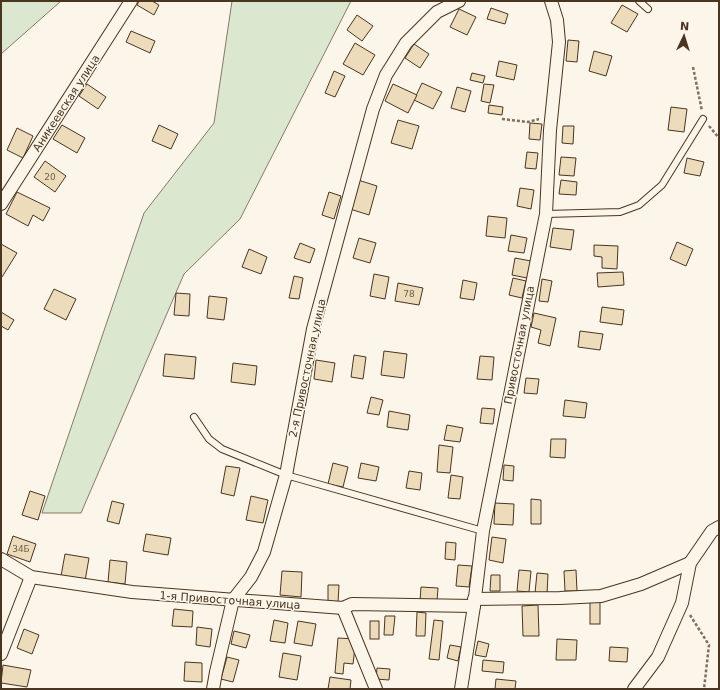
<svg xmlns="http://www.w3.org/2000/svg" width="720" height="690" font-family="'DejaVu Sans',sans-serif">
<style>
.green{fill:#dce7d0;stroke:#887966}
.building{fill:#ecdcbc;stroke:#4a3520}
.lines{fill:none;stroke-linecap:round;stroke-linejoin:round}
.lane-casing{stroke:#4a3520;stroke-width:8}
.street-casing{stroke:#4a3520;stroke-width:14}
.path{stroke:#7f6f5c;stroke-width:2.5;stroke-dasharray:3 2;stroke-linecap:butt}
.lane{stroke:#fbf6e9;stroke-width:6}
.street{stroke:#fbf6e9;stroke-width:12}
.labels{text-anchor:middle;stroke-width:3;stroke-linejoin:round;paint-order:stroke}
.number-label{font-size:9px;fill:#725f47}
.street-label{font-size:11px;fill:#4a3520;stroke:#fbf6e9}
</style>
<rect width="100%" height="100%" fill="#fbf6e9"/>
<g class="green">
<path d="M1,1H61L1,54Z"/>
<path d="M232,1H351L240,219L184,274L81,513H42L144,213L214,123Z"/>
</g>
<g class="building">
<path d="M139,1H152L159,5L154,15L137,5Z"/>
<path d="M622,5L638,14L627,32L611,23Z"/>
<path d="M491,8L508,14L505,24L487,19Z"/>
<path d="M459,9L476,17L467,35L450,27Z"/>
<path d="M357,15L373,26L362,41L347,30Z"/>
<path d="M131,31L155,41L150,53L126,42Z"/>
<path d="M568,40L579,41L577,62L566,61Z"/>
<path d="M355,43L375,55L363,75L343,64Z"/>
<path d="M414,44L429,54L420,68L405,58Z"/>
<path d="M594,51L612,56L606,76L589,71Z"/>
<path d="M499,61L517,65L514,80L496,76Z"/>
<path d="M334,71L345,76L335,97L325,93Z"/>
<path d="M472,73L485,76L483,83L470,80Z"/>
<path d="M422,83L442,92L433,109L414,100Z"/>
<path d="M87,84L106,97L98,109L79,96Z"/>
<path d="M393,84L417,95L408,113L385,101Z"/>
<path d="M484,84L494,85L490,103L481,101Z"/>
<path d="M457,87L471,91L465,112L451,108Z"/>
<path d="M489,105L503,107L502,115L488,113Z"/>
<path d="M671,107L687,109L684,132L668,130Z"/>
<path d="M398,120L419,126L412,149L391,143Z"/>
<path d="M530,123L542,124L540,140L529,139Z"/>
<path d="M62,125L85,138L77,153L53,139Z"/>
<path d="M159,125L178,134L171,149L152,141Z"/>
<path d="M563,126H574L573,144L562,143Z"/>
<path d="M17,128L33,136L23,158L7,150Z"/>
<path d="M527,152L538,153L536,169L525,168Z"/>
<path d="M561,157L576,158L574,176L559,175Z"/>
<path d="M687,158L704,162L700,176L684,173Z"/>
<path d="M45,161L66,176L55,192L34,177Z"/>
<path d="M358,180L377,186L369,215L350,209Z"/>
<path d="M561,180L577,182L576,195L559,194Z"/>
<path d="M520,188L534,190L531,209L517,206Z"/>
<path d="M17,192L50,208L43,221L33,215L28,226L6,214Z"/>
<path d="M329,192L341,196L334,219L322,215Z"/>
<path d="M488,216L507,218L505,238L486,236Z"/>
<path d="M553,228L574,230L571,250L550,247Z"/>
<path d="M511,235L527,238L524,253L508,251Z"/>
<path d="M359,238L376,243L370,263L353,258Z"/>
<path d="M677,242L693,249L686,266L670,259Z"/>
<path d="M300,243L315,249L310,263L294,258Z"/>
<path d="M1,244L17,253L2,277H1Z"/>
<path d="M594,245L618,246L617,269L602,268V257L594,256Z"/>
<path d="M249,249L267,257L261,274L242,267Z"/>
<path d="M515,258L531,261L527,278L512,275Z"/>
<path d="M623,272L624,285L598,287L597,273Z"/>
<path d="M374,274L389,277L385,299L370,296Z"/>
<path d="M294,276L303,278L299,299L289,298Z"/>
<path d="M513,278L526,281L522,298L509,295Z"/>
<path d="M542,279L552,281L548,302L539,301Z"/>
<path d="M463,280L477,283L474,300L460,298Z"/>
<path d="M398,283L423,288L419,305L395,301Z"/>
<path d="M54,289L76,299L66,320L44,309Z"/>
<path d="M176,293L190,294L189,316L174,315Z"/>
<path d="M209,296L227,298L224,320L207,318Z"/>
<path d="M602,307L624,310L622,325L600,322Z"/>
<path d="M1,312L14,320L8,330L1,326Z"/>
<path d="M534,313L556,318L550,346L538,343L541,330L531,327Z"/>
<path d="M580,331L603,334L600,350L578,347Z"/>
<path d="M384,351L407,354L404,378L381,375Z"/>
<path d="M165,354L196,357L194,379L163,376Z"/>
<path d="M354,355L366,357L363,379L351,377Z"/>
<path d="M480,356L494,357L492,380L477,379Z"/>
<path d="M316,360L335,363L332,382L314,379Z"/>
<path d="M233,363L257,366L255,385L231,382Z"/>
<path d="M526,378L539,379L537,394L524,393Z"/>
<path d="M371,397L383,400L379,415L367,413Z"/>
<path d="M565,400L587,403L585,418L563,416Z"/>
<path d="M482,408L495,409L493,424L480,423Z"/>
<path d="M389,411L410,415L408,430L387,427Z"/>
<path d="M447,425L463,428L460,442L444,440Z"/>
<path d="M551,439H566L565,458L550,457Z"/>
<path d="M439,445L453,447L450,473L437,472Z"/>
<path d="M333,463L348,467L343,487L328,484Z"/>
<path d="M361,463L379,467L376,481L358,478Z"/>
<path d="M504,465L514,466L513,481L503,480Z"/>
<path d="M226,466L240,468L234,496L221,493Z"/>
<path d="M409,471L422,473L420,490L406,488Z"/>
<path d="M451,475L463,477L460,499L448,498Z"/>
<path d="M30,491L45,496L38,520L22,515Z"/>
<path d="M251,496L268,500L263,523L246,520Z"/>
<path d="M531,499L541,500V524H531Z"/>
<path d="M112,501L124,504L119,524L107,521Z"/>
<path d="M495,503L514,504L513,525L494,524Z"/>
<path d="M146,534L171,538L168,555L143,551Z"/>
<path d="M13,536L36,544L30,562L7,554Z"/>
<path d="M492,537L506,539L503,563L489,560Z"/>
<path d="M446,542L456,543L455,560L445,559Z"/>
<path d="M65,554L89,558L85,581L61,576Z"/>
<path d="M110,560L127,562L125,584L108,582Z"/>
<path d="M458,565L472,566L469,587L456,586Z"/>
<path d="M519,570L531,571L529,592L517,591Z"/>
<path d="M576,570L577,591H565L564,571Z"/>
<path d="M282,571L302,572L301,597L280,595Z"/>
<path d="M537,573L548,574L547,594L535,593Z"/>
<path d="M491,575H500V591H490Z"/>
<path d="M328,585H339L338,603H328Z"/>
<path d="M421,587L438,588L437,601H420Z"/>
<rect x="590" y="602" width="10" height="22"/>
<path d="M538,605L539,636H523L522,606Z"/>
<path d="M174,609L193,611L192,627L172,626Z"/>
<path d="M417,612L426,613L425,636H416Z"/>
<path d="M385,616H395L393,635H384Z"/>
<path d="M274,620L288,623L285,643L270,641Z"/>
<path d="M434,620L443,621L439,660L429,659Z"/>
<path d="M298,621L316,624L312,646L294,643Z"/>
<rect x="370" y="621" width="9" height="18"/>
<path d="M197,627L212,629L210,647L196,645Z"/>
<path d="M24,629L39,635L32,654L17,648Z"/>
<path d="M234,631L250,635L246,648L231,644Z"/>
<path d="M338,638L356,639L353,664L344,663L343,674L335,673Z"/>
<path d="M557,639L577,640L576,660H556Z"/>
<path d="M478,641L489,644L486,657L475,655Z"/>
<path d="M450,645L461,647L458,661L447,658Z"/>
<path d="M610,647L628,648L627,662L609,661Z"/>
<path d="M283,653L301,656L297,680L279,677Z"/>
<path d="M227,657L239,660L233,682L221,679Z"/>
<path d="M483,660L504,662L503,673L482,671Z"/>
<path d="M185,662L202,663V682L184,681Z"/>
<path d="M3,665L31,670L27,687L1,683Z"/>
<path d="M377,668L390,669L389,680L376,679Z"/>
<path d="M330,677L351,680L350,689H328Z"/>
<path d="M496,679L516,681L515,689H495Z"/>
</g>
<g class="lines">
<defs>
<g id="lane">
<path d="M639,1L648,9"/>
<path d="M546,214L620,212L639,205L662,185L703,119"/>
<path d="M194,417L209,439L222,449L286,475L483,531"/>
</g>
<g id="street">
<path d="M1,204L131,1"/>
<path d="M1,559L31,577L132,592L343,608L352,604L474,606"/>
<path d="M474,599L560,598L601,596L641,584L690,563"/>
<path d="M343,608L376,689"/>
<path d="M1,654L31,577"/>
<path d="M213,689L216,672L233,600L251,577L264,552L286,475L313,329L373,109L386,75L406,43L437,12L459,1"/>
<path d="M461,689L474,606L483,531L546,214L550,130L559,42L557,20L551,1"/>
<path d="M634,689L658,657L682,603L690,563L712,531L719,527"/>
</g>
</defs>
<use href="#lane" class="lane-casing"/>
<use href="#street" class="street-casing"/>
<g class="path">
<path d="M693,67L702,111"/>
<path d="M502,119L528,122L539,119"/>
<path d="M709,126L719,138"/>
<path d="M690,615L709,645L704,689"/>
</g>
<use href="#lane" class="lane"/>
<use href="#street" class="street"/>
</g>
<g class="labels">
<g class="number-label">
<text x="50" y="180">20</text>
<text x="409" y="297">78</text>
<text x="21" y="552">34Б</text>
</g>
<g class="street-label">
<text transform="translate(66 103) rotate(-57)" y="4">Аникеевская улица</text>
<text transform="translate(519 345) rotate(-79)" y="4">Привосточная улица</text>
<text transform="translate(307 368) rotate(-78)" y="4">2-я Привосточная улица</text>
<text transform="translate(230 600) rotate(4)" y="4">1-я Привосточная улица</text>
</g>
</g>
<rect width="720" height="690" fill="none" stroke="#4a3520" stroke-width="4"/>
<g transform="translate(684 36) rotate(4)" stroke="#fbf6e9" stroke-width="3" paint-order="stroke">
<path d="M0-3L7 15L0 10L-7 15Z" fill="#4a3520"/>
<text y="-6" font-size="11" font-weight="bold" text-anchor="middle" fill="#4a3520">N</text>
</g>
</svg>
